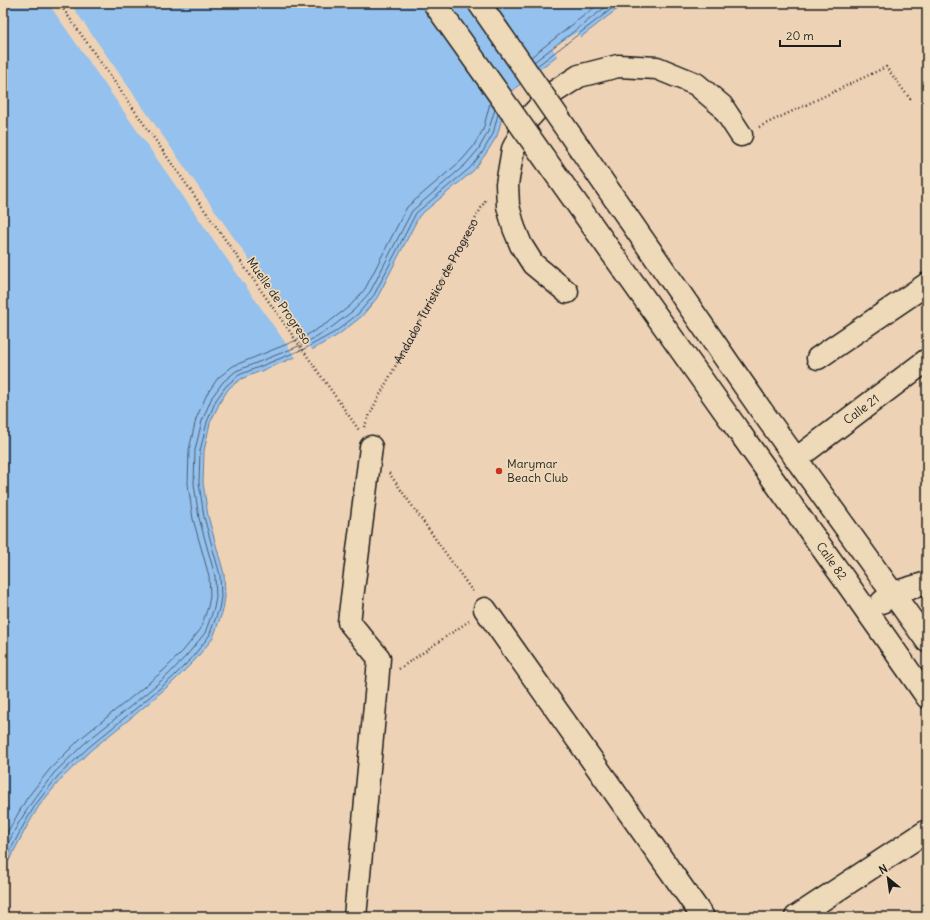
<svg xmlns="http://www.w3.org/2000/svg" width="930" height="920" font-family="Delius,sans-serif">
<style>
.water{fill:#94c1ee;stroke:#647f9a}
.pier{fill:#eed2b6}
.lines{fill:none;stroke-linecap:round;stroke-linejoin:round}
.shore{stroke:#4c5e70;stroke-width:1}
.minor-casing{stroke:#1c1c1c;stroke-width:25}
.path{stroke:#1c1c1c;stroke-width:2.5;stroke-dasharray:1 3;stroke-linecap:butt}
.minor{stroke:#eed9b8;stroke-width:22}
.minor-bridge-casing{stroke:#1c1c1c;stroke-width:25;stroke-linecap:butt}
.minor-bridge{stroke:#eed9b8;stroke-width:22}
.poi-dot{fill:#c8321e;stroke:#eed9b8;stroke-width:1.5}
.labels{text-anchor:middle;stroke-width:3.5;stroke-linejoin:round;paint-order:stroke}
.street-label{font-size:12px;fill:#1c1c1c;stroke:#eed9b8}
.poi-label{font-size:12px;fill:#1c1c1c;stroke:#eed9b8;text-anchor:start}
</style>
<rect width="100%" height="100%" fill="#eed2b6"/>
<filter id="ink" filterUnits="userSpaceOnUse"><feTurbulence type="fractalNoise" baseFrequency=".025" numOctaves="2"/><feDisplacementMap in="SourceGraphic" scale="8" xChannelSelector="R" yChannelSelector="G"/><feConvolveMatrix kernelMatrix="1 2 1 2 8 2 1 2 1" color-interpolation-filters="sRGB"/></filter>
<g filter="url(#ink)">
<path class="water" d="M3,3H627L612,13L514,89L505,107L497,136L485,155L473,171L419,216L377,298L361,317L338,335L308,352L241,379L229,388L220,402L210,423L204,451L203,483L208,516L224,574L225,597L223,610L213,638L194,661L174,681L137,713L91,750L61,779L39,806L26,828L3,872Z"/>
<g class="pier">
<path d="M48,3H70L313,351L296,358Z"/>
<path d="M578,32L582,39L558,58L552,47Z"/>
</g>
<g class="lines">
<g class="shore">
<path d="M531,57L600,3"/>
<path d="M534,62L611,3"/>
<path d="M537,66L610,10L620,3"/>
<path d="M3,840L27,798L50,769L81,738L127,701L163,671L183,651L200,630L208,607L210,596L209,576L193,519L188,484L189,450L196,419L207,394L218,378L233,366L302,338L329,322L350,306L365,289L407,207L462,160L473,147L483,130L490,103"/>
<path d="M3,853L18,824L32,802L54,773L85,743L131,706L168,675L187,655L205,633L214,608L216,597L215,576L199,518L194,484L195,450L202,421L212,397L223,382L236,371L304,344L332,327L354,310L370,292L412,211L466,164L478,150L488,132L495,109"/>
<path d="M3,864L23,826L36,804L58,776L89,747L134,710L171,679L191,659L209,636L219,609L221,597L220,575L204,517L199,483L200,451L207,422L216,400L226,386L239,375L306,348L335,332L358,314L374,295L416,213L470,168L482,153L493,134L498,114"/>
</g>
<defs>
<g id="minor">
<path d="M567,292L533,264L521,245L514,228L508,206L507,184L513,149L528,119L551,94L579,76L618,66L657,68L696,84L722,106L741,135"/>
<path d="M818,358L927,284"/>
<path d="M761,410L927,641"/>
<path id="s2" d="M735,426C799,516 864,606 927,697"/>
<path id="s3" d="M796,459L927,360"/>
<path d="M882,602L893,593L927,583"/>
<path d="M485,609L703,917"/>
<path d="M355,917L377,684L379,658L349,622L371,447"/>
<path d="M796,917L927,831"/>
</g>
</defs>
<use href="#minor" class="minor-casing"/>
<g class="path">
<path d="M59,3L359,430"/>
<path d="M759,127L886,67L911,100"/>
<path id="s1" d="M364,427L376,402L486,199"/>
<path d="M389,473L473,592"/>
<path d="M399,669L469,621"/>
</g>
<use href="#minor" class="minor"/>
<defs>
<g id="minor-bridge">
<path d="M434,3L735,426"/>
<path d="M479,3L761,410"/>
</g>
</defs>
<use href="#minor-bridge" class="minor-bridge-casing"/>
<use href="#minor-bridge" class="minor-bridge"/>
</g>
</g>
<circle class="poi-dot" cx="499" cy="471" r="4"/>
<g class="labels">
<g class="street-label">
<text dy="4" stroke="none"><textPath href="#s1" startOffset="154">Andador Turístico de Progreso</textPath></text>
<text transform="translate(279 301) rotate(55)" y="4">Muelle de Progreso</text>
<text dy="4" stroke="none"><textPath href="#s3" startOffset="82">Calle 21</textPath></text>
<text dy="4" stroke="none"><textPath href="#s2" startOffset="166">Calle 82</textPath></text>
</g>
<g class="poi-label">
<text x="507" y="468">Marymar<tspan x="507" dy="14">Beach Club</tspan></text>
</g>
</g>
<rect width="930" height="920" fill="none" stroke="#eed9b8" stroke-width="16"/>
<rect x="8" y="8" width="914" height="904" fill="none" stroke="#1c1c1c" stroke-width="1.5" filter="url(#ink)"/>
<g transform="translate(888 878) rotate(331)" stroke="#eed9b8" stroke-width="3" paint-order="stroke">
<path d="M0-3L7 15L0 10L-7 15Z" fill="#1c1c1c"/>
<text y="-6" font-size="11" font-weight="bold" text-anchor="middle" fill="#1c1c1c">N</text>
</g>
<path d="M780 40v6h60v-6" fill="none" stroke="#1c1c1c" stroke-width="2"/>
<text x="786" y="40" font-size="12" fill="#1c1c1c" stroke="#eed9b8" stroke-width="3" paint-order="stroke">20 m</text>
</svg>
